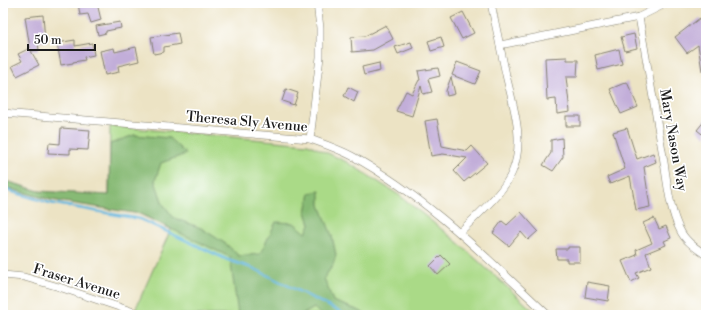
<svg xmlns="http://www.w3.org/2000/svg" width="709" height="318" font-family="'Libre Bodoni',serif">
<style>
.green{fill:#aada87;stroke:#637b52}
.forest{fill:#87ba74;stroke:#526b48}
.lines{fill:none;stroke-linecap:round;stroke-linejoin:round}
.stream{stroke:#64b7e0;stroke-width:2.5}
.building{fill:#c2aed9}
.street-casing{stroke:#848070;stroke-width:8}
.street{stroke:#fff;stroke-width:7}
.labels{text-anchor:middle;stroke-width:3.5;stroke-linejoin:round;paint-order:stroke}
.street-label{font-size:14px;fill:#1c1c1c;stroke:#fff}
</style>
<rect width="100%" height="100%" fill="#fff"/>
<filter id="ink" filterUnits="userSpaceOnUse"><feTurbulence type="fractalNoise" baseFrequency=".025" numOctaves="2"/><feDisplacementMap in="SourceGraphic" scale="8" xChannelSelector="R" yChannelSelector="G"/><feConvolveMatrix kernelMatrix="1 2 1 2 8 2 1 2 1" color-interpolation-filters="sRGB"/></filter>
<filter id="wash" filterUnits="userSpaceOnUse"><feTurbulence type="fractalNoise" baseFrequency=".012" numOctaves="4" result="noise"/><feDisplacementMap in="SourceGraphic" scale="16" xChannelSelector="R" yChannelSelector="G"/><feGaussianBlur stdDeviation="0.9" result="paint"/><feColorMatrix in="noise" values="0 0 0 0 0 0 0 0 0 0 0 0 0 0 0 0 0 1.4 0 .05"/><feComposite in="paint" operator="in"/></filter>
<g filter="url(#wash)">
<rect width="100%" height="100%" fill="#ece3c4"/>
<path class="green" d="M110,126L308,144L347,162L399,195L455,240L538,315H151L135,310L171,229L140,214L109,195Z"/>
<path class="forest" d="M134,135L169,138L186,154L161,163L155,181L163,204L174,218L201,228L226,244L239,256L260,254L276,222L294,223L306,233L310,224L306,212L310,193L320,191V205L332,236L336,255L333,265L324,278L333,301L360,311L366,315H321L314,308L302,315H238L230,257L140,214L51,200L3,187V180L39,191L109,195L110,144Z"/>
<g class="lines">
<path class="stream" d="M3,189L50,203L140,219L228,260L255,269L346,315"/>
</g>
<g id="blocks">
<g class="building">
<path d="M78,3H97L101,20L91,23L88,14L80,15Z"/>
<path d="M463,12L474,33L462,39L451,18Z"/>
<path d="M43,15L45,41L38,42L39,50L31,51L39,65L17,76L12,66L22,61L18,54L30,48L25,17Z"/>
<path d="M700,18L706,27V70L702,71L698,45L687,53L675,37Z"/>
<path d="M120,22L121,28L106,31V33L98,35L96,26Z"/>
<path d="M386,25L393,39L373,50L352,52L351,37L365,36Z"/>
<path d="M178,33L180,44L164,47V52L154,54L151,37Z"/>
<path d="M634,34L637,48L625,51L621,37Z"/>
<path d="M441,37L444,47L431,51L428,41Z"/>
<path d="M75,40V46L92,43L94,55L84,57L85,60L73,62V63L61,65L57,43Z"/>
<path d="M411,42L413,48L398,54L395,47Z"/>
<path d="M136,47L139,61L118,66L119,72L105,75L100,51L114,48L115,52Z"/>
<path d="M619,49L622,64L598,70L595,55Z"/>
<path d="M567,57V60H578L577,77H566L570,112L557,114L556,99L547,100L545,58Z"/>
<path d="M457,62L481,71L475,84L452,75Z"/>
<path d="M379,63L380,71L364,75L362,67Z"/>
<path d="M438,68L440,76L428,79L432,92L423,94L421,86L412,116L396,111L406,91L412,94L419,80H420L418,71Z"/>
<path d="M451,77L455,94L447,96L446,91Z"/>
<path d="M627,82L638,107L621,114L610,89Z"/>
<path d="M348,87L358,92L354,102L344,96Z"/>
<path d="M286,89L298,93L294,105L282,101Z"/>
<rect x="566" y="116" width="14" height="10"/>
<path d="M437,119L442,146L467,151L472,146L487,163L464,182L454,171L467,158L443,154L431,156L425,121Z"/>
<path d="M706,119V137L697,130Z"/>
<path d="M61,128L90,130L88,150L70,149V154L48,153L49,143L60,144Z"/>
<path d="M627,128L637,159L653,153L656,162L644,167L650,207L636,210L630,176L610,184L607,177L625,169L613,132Z"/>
<path d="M562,138L563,157L553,171L543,165L551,153V140Z"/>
<path d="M521,212L538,231L528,240L521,232L509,246L493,233L502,221L507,225Z"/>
<path d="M654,218L659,229L666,226L671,238L664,241L666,245L646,253L651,267L636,273L639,278L631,282L622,261L637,255L636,250L652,243L643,223Z"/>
<path d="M568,247H580V262H567V259H557L556,249H568Z"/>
<path d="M441,255L450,264L438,275L430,266Z"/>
<path d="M587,282L610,286L608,301L585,297Z"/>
</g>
</g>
</g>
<g filter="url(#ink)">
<use href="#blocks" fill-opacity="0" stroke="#848070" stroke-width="1"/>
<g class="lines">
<defs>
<g id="street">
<path d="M639,17C647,64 655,110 663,156C667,179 669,209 680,230C685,241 696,248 706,255"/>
<path d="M500,45L639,17L667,3"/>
<path d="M3,113L310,139C324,144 339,149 352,156C427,197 487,258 548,315"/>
<path d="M310,139L320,57V28L317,3"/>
<path d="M460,232C476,216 505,192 513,170C525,140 513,105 506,75C501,51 496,27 491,3"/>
<path d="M3,275L24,277L59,287L143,315"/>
</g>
</defs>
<use href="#street" class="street-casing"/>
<use href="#street" class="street"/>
</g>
</g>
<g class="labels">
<g class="street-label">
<text transform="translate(247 121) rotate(5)" y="5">Theresa Sly Avenue</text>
<text transform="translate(674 140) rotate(80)" y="5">Mary Nason Way</text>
<text transform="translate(77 281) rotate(17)" y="5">Fraser Avenue</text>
</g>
</g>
<rect width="709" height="318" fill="none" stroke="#fff" stroke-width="16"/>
<path d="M28 44v6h67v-6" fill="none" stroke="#1c1c1c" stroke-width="2"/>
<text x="34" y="44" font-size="12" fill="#1c1c1c" stroke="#ffffff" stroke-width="3" paint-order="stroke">50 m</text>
</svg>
